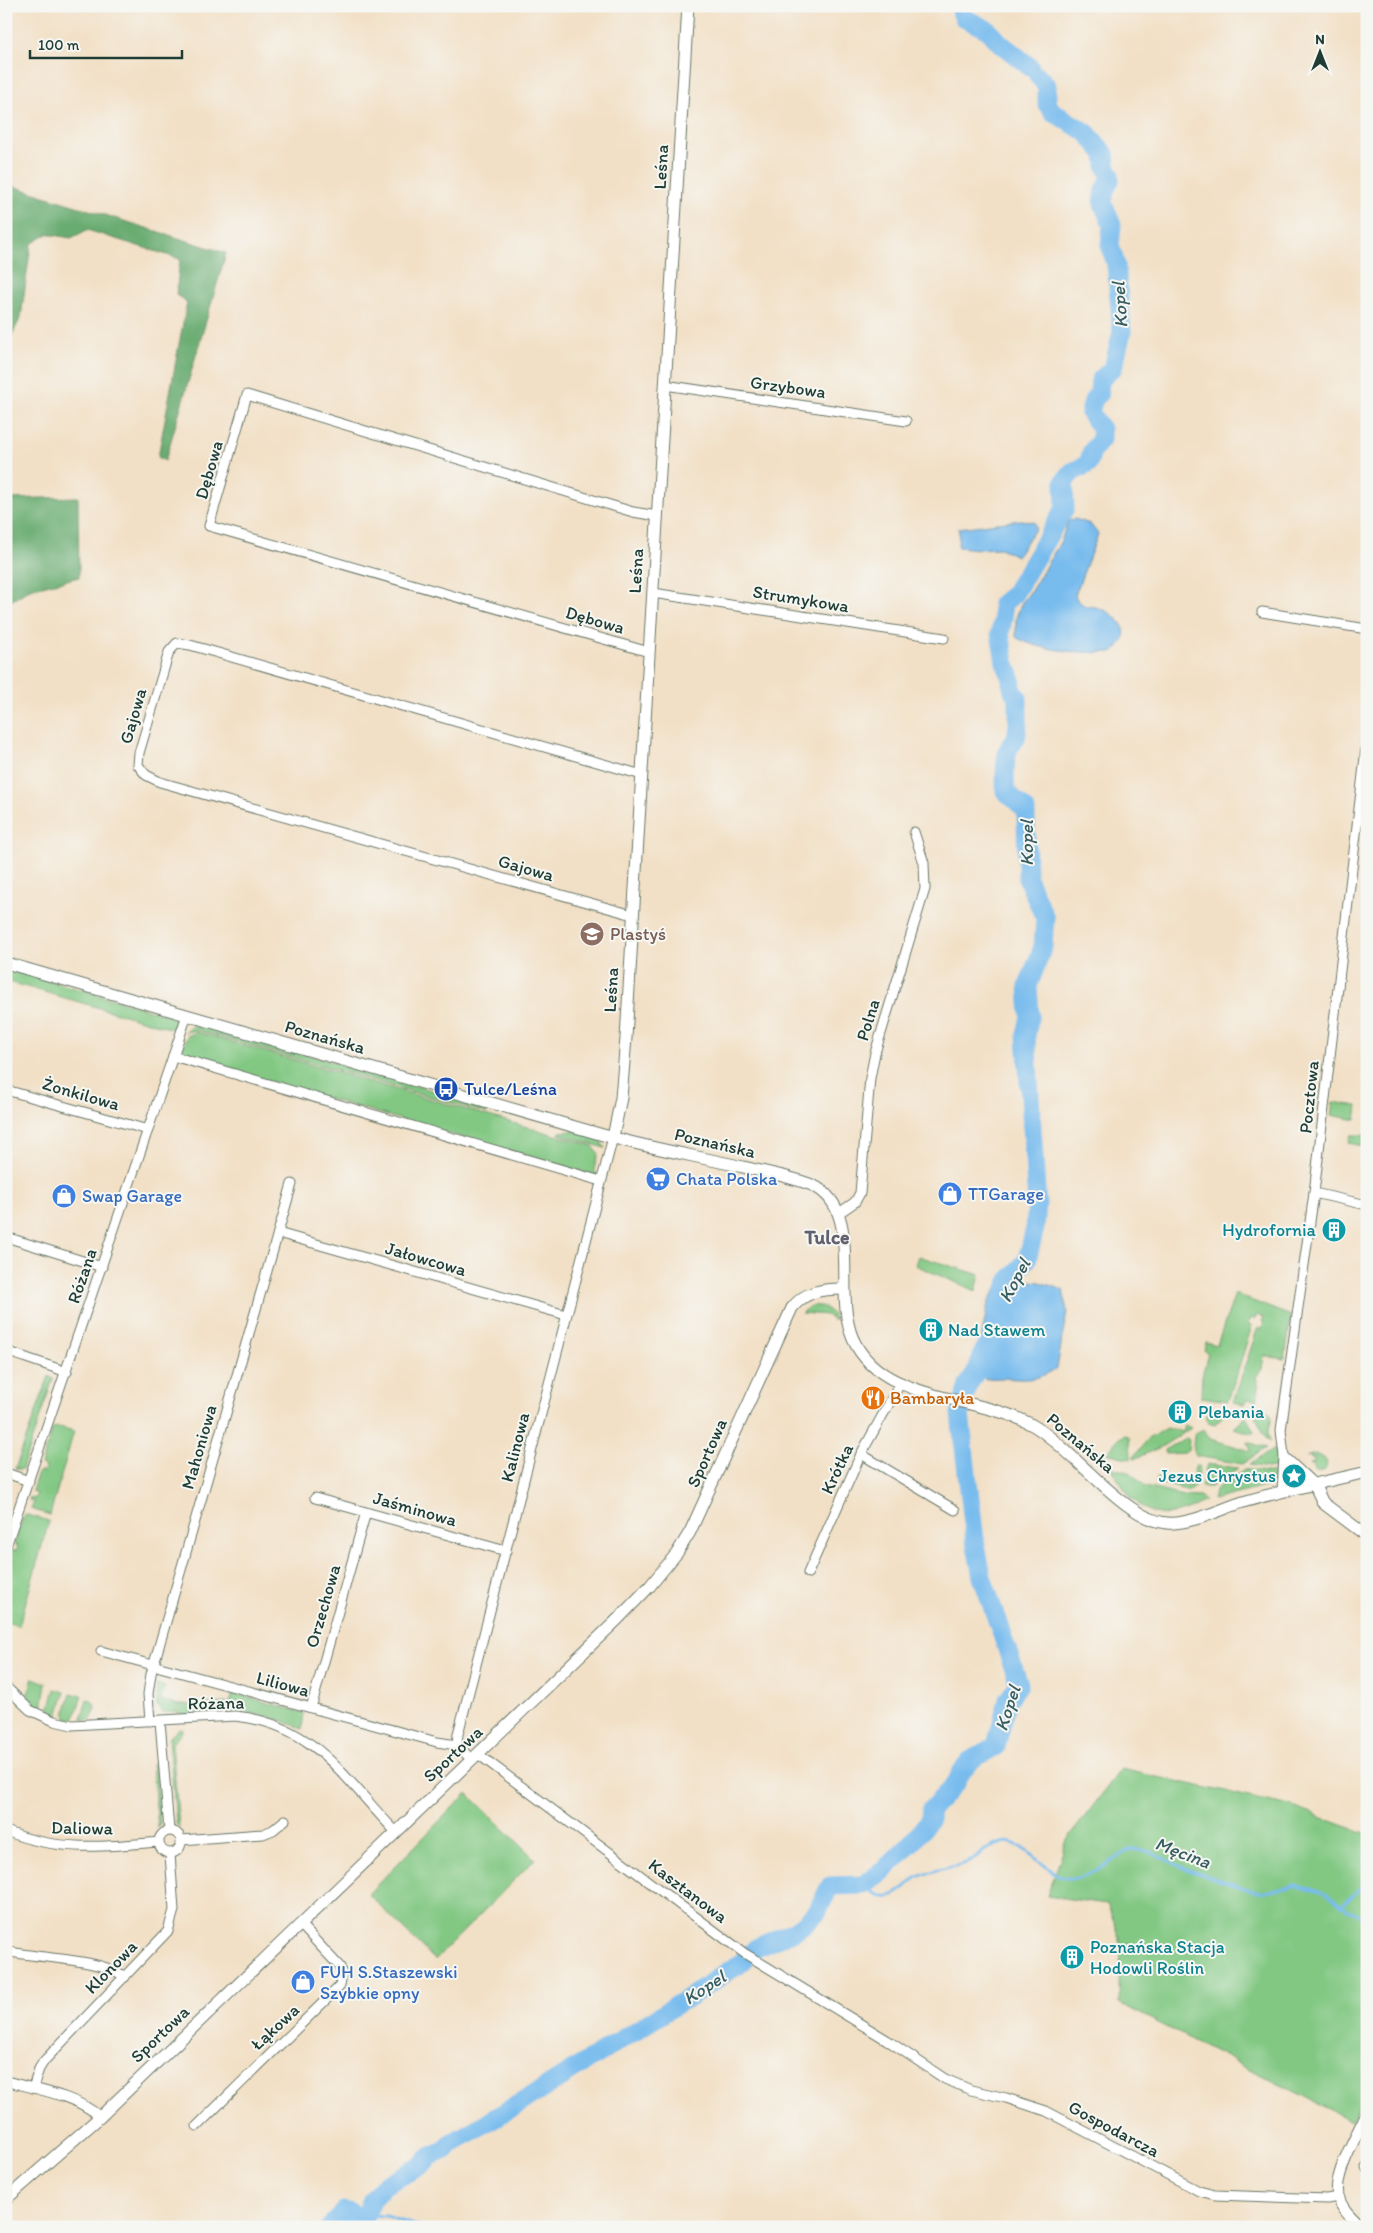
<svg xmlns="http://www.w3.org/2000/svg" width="1373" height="2233" font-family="Itim,sans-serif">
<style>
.green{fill:#82c883;stroke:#50825c}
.forest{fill:#69ac71;stroke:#447452}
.water{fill:#78bcee;stroke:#4c7c91}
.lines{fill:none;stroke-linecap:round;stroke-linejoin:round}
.stream{stroke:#78bcee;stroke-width:3}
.river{stroke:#78bcee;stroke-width:19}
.minor-casing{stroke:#697667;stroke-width:11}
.tertiary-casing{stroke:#697667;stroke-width:13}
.minor{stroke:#fff;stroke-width:9}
.tertiary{stroke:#fff;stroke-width:11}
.labels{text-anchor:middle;stroke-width:4;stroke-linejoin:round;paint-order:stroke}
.street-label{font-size:18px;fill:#1f3d34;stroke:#f6f6f2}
.education-label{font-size:18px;fill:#785e54;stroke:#f6f6f2;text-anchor:start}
.transit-label{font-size:18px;fill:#164399;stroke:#f6f6f2;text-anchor:start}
.shop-label{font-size:18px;fill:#366cbe;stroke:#f6f6f2;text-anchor:start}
.culture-label{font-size:18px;fill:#0d838f;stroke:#f6f6f2;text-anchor:start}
.food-label{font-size:18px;fill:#c56008;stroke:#f6f6f2;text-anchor:start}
.water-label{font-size:19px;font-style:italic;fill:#355d62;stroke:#f6f6f2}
.quarter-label{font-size:20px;font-weight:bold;fill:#62616e;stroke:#f6f6f2}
</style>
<rect width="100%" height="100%" fill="#f6f6f2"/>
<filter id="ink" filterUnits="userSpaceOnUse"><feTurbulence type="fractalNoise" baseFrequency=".02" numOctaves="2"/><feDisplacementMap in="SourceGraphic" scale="10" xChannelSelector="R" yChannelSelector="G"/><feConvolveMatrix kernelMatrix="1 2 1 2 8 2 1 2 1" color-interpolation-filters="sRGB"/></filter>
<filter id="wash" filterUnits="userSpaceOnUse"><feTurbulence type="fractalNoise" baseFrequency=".0096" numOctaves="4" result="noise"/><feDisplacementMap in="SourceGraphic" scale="20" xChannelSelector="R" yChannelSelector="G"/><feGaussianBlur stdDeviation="1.12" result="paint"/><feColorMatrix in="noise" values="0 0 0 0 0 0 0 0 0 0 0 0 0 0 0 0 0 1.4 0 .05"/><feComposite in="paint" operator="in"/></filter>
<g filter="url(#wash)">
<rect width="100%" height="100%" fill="#f2e0c6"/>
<g class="green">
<path d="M6,968L171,1016L176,1022V1030L6,981Z"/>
<path d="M200,1024L490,1107L489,1112L487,1113L197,1030L185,1032L193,1025Z"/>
<path d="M197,1032L593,1146L598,1153L594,1169L597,1176L180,1056L187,1036Z"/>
<path d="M1333,1102L1358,1106L1356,1120L1331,1115Z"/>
<path d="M574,1131L598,1137L605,1148L559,1134L560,1132Z"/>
<path d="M1351,1135H1367V1147L1349,1143Z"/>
<path d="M918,1256L980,1275L976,1291L915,1265Z"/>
<path d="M1235,1294L1291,1316L1285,1359L1264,1356L1262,1369L1256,1377L1259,1387L1257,1400L1248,1399L1244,1404L1233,1402L1258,1327L1261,1330L1264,1323L1262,1322L1264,1318L1257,1315L1255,1319L1250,1318L1248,1324L1252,1326L1228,1401L1201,1397L1202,1376L1208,1353L1204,1350L1206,1342L1217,1345Z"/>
<path d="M810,1306C822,1304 831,1309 835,1320H832L827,1315L801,1313Z"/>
<path d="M49,1376L53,1379L22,1469H15Z"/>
<path d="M1214,1407L1229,1410L1215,1424L1208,1422L1206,1419L1209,1409Z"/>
<path d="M1261,1410L1268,1411L1272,1416L1268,1434L1270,1441L1267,1440L1255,1415Z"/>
<path d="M1246,1417L1254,1431L1252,1434L1234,1428Z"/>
<path d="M1185,1425L1191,1428L1161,1447L1134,1459V1456L1149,1438L1167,1428L1183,1432Z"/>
<path d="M59,1427L74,1431L50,1515L31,1509L34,1502L29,1500L30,1497L34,1499L37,1494L32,1491L38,1472H44L46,1467L41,1465L53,1428Z"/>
<path d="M1204,1429L1210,1439L1251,1451L1248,1442L1266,1448L1242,1464L1196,1456C1192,1449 1193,1441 1195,1433Z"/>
<path d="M1126,1435L1130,1437L1131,1459L1106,1453L1121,1437Z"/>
<path d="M1186,1438L1189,1440L1188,1450L1185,1453L1166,1454L1165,1450Z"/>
<path d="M1274,1449L1277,1459L1275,1469L1249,1465Z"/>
<path d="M1315,1454L1324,1458L1327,1463L1325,1471L1317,1473L1314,1471V1467L1310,1464L1314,1463V1459H1311L1310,1456L1306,1457Z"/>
<path d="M1207,1464L1238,1468L1211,1487H1201Z"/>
<path d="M1196,1465L1200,1467L1195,1486L1189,1491L1156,1482L1157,1477L1164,1478L1163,1481L1181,1485L1182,1483L1189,1486Z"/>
<path d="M1110,1467L1131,1473L1146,1487L1183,1496L1200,1497L1205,1501C1157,1530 1136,1510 1110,1467Z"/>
<path d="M1244,1469L1274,1473L1272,1485L1213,1500L1215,1490Z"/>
<path d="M24,1514L49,1521L19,1626L10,1623L6,1626V1585L11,1573L6,1571V1568H11L13,1560L8,1559L11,1550L16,1551L18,1546L14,1544Z"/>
<path d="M33,1678L46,1683L42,1708H39L26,1699Z"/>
<path d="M157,1684L165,1687L161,1700L179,1705L230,1703L233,1693L304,1713L302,1729C259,1708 225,1711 179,1715L178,1712L163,1713L157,1706Z"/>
<path d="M55,1689L65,1692L58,1716L48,1713Z"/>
<path d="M71,1693L82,1696L74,1719L66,1718L65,1713Z"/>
<path d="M87,1699L91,1700L96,1708L91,1720H83L82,1718Z"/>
<path d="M182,1728V1732L172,1743L179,1827L176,1824L169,1738L178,1729Z"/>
<path d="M152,1764H156L160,1824L158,1828Z"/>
<path d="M1121,1769L1290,1806L1367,1834V2088L1352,2121L1119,2003L1120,1937L1107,1904L1047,1896L1067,1840Z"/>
<path d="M467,1793L535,1859L435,1960L368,1894Z"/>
</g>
<g class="forest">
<path d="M6,184L226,253L165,461L158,457L187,302L176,295L180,259L87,230L71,238L48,234L31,244L21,317L6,347Z"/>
<path d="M78,497L79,577L30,589L6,604V499Z"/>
</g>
<g class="water">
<path d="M1075,519L1090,524L1098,534L1075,595L1077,600L1085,606C1110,605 1143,633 1112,652C1088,654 1036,651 1016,637V618L1021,604L1031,591L1061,541L1068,521Z"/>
<path d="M1021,520L1034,522L1036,528L1017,556L1000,548L979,549L958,547L959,528Z"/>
<path d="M1022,1280L1040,1282L1063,1290L1067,1311L1057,1368C1027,1387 1017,1375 985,1379L977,1370L976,1366L988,1303L1001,1281Z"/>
</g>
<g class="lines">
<g class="stream">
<path d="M863,1885C871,1891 879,1898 890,1896C903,1893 908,1882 918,1877C934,1869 953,1868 969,1862C975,1860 977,1856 981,1853C986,1849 996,1845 1002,1843C1020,1836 1047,1875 1067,1878C1087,1882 1114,1857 1132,1849L1151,1853L1189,1870L1260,1893L1295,1886L1317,1890L1335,1899L1349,1911L1367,1920"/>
<path d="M1341,1905L1365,1885"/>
<path d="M366,2215L385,2216L421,2227"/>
</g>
<g class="river">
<path d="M961,6V12L964,18L988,30L1000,43L1030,67"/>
<path d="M1001,1303L1009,1280L1027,1260L1035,1228L1037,1204L1026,1035L1030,1016L1028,986L1043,947L1045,918L1027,878L1026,810L1005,791C1006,775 1002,749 1016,739L1018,724V698L1013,691L1010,675L1005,662L1000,633L1003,619L1002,604L1014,594L1065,508L1064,482L1072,472L1088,464L1092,451L1101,440V429L1090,413L1093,401L1099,393L1100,380L1113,368L1122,332L1116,265L1110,245L1112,225L1103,204L1105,190L1110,180V174L1106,166L1105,154L1087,133L1053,112L1047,104V86L1038,76"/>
<path d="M330,2227L344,2211L351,2213L354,2219L360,2220L366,2215L372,2200L383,2186L420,2166L431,2156L445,2150L450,2144L527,2099L700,1990L742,1962L756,1948L792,1932L804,1924L817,1912L830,1886L863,1885L884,1870L914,1840L930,1819L931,1809L956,1783L962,1771L971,1760L996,1746L1008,1700L1019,1684L982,1577L975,1540L960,1414L968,1385L977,1370L985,1348"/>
</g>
</g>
</g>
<g filter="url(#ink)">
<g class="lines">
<defs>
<g id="minor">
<path d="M665,385L906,421"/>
<path d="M653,593L944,638"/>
<path d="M1262,612L1367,629"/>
<path d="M649,652L209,526L247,395L633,512L657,516"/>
<path d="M633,915L160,782L146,775L138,765L139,753L169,652L177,643L190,645L642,775"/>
<path d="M173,1056L601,1181"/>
<path d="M6,1090L148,1130"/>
<path d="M1314,1193L1367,1205"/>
<path d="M839,1213L855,1202L860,1193L870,1078L875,1053L925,889L924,863L914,832"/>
<path d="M278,1233L566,1315"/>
<path d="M6,1237L102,1267"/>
<path d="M6,1351L67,1372"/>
<path d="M861,1454L955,1510"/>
<path d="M6,1473L29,1481"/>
<path d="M1314,1484L1284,1456L1281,1430L1314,1193L1367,740"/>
<path d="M1282,1492L1284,1456"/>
<path d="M315,1498L506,1551"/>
<path d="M6,1546L187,1015"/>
<path d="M808,1573L861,1454L901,1382"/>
<path d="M101,1651L437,1742L457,1745"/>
<path d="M6,1687L30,1710L54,1721L72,1725L235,1716C316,1724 344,1779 396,1832"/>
<path d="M311,1708L366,1512"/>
<path d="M150,1721L148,1694L151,1674L292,1184"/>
<path d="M160,1721L169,1830"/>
<path d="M478,1754L744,1953L887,2040L945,2079L971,2090L1006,2098L1046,2111L1199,2191L1215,2195L1327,2199L1338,2197"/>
<path d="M472,1760L457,1745L458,1734L613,1137"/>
<circle cx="170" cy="1842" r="11"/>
<path d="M6,1831C56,1852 106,1847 158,1842"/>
<path d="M181,1840L263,1834L273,1830L285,1820"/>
<path d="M6,1951C39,1959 101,1958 125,1977"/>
<path d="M6,2081C35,2089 78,2096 100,2117"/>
<path d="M33,2088L39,2069L44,2061L168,1931L174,1910L170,1854"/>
<path d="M197,2126L340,1986L342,1975L340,1967L300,1924"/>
<path d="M1366,2168H1367"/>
</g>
<g id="tertiary">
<path d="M6,963C205,1020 404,1078 603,1135C649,1148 696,1156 743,1167C765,1172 790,1176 812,1185C865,1209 832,1292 853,1339C882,1404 980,1394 1034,1426C1073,1449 1125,1520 1167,1523C1190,1525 1221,1509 1243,1502C1284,1490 1325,1482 1367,1472"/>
<path d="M613,1137L621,1098L626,1038L688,6"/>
<path d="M1314,1484L1323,1503L1367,1536"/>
<path d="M6,2199L100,2117L618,1619L650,1586L677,1553L690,1532L792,1308C805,1291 823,1289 843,1289"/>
<path d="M1361,2227C1352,2218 1341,2209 1338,2196C1333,2175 1358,2133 1367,2113"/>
</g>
</defs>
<use href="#minor" class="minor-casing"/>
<use href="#tertiary" class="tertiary-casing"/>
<use href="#minor" class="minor"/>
<use href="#tertiary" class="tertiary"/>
</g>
</g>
<defs>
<symbol id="school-disc" viewBox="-11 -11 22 22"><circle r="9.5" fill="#8d6e63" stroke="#f6f6f2"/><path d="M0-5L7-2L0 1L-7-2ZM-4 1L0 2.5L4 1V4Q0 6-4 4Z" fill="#fff"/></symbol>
<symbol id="bus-disc" viewBox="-11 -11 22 22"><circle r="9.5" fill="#1a4fb4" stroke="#f6f6f2"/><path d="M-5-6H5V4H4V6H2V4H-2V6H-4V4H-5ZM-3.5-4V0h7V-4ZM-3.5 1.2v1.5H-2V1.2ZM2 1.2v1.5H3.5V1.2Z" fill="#fff"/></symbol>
<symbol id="supermarket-disc" viewBox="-11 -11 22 22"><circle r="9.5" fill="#3f7fe0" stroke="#f6f6f2"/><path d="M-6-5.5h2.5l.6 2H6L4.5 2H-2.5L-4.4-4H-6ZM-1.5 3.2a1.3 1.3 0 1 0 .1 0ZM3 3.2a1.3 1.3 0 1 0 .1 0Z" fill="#fff"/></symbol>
<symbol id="shop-disc" viewBox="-11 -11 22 22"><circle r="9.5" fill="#3f7fe0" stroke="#f6f6f2"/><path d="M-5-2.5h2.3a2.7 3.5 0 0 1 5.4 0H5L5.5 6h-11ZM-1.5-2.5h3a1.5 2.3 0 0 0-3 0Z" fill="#fff"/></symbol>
<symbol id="building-disc" viewBox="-11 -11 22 22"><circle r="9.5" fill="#0f9aa8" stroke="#f6f6f2"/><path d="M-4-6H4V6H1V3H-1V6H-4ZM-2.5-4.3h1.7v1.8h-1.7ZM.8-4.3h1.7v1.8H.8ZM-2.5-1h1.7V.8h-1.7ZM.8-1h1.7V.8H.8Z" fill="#fff"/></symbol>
<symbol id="restaurant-disc" viewBox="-11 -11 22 22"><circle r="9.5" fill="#e8710a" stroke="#f6f6f2"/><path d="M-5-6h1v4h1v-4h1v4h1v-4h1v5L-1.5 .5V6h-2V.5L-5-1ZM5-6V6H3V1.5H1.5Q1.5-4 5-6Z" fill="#fff"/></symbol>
<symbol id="sight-disc" viewBox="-11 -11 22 22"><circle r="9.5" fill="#0f9aa8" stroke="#f6f6f2"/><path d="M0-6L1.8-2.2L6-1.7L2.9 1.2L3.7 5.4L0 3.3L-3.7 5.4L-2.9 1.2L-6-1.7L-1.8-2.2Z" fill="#fff"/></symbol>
</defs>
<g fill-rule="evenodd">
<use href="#school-disc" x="578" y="920" width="28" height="28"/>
<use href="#bus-disc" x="432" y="1075" width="28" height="28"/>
<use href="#supermarket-disc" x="644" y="1165" width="28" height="28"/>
<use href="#shop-disc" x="936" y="1180" width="28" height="28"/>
<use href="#shop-disc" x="50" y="1182" width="28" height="28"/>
<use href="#building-disc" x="1320" y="1216" width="28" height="28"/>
<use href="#building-disc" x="917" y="1316" width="28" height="28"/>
<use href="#restaurant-disc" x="859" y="1384" width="28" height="28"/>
<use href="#building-disc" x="1166" y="1398" width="28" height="28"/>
<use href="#sight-disc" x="1280" y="1462" width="28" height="28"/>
<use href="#building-disc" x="1058" y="1943" width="28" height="28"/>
<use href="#shop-disc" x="289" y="1968" width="28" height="28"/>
</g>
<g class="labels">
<g class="street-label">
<text transform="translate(661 167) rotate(-87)" y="6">Leśna</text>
<text transform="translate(788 387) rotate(8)" y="6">Grzybowa</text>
<text transform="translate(209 470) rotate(-74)" y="6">Dębowa</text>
<text transform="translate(636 571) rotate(-87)" y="6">Leśna</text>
<text transform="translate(801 599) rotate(9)" y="6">Strumykowa</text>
<text transform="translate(595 620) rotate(16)" y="6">Dębowa</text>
<text transform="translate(133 716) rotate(-74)" y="6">Gajowa</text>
<text transform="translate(526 868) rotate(16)" y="6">Gajowa</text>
<text transform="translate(611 990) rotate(-87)" y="6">Leśna</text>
<text transform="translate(868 1020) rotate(-73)" y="6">Polna</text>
<text transform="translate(325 1037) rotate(16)" y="6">Poznańska</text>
<text transform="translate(81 1094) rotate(16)" y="6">Żonkilowa</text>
<text transform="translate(1309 1097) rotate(-84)" y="6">Pocztowa</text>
<text transform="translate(715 1143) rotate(13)" y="6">Poznańska</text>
<text transform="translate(426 1259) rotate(16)" y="6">Jałowcowa</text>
<text transform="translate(82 1276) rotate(-71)" y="6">Różana</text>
<text transform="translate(1081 1443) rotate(40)" y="6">Poznańska</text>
<text transform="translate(199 1447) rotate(-74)" y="6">Mahoniowa</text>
<text transform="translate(515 1447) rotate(-76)" y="6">Kalinowa</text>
<text transform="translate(707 1453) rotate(-66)" y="6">Sportowa</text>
<text transform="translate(837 1469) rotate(-65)" y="6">Krótka</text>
<text transform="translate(415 1509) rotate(16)" y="6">Jaśminowa</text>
<text transform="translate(323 1606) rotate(-74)" y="6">Orzechowa</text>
<text transform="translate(283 1684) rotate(15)" y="6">Liliowa</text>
<text transform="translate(216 1703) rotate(-1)" y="6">Różana</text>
<text transform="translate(453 1754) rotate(-43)" y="6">Sportowa</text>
<text transform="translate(82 1828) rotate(1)" y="6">Daliowa</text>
<text transform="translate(688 1891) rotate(37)" y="6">Kasztanowa</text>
<text transform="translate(111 1967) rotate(-46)" y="6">Klonowa</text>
<text transform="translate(275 2027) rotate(-43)" y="6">Łąkowa</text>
<text transform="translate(160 2034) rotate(-44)" y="6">Sportowa</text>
<text transform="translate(1114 2129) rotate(28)" y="6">Gospodarcza</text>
</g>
<g class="education-label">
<text x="610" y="940">Plastyś</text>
</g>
<g class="transit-label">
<text x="464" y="1095">Tulce/Leśna</text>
</g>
<g class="shop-label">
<text x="676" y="1185">Chata Polska</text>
<text x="968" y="1200">TTGarage</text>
<text x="82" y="1202">Swap Garage</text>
<text x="320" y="1978">FUH S.Staszewski<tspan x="320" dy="21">Szybkie opny</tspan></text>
</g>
<g class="culture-label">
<text x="1316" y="1236" text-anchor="end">Hydrofornia</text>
<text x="948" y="1336">Nad Stawem</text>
<text x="1198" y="1418">Plebania</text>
<text x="1276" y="1482" text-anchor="end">Jezus Chrystus</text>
<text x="1090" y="1953">Poznańska Stacja<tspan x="1090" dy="21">Hodowli Roślin</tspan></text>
</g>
<g class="food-label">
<text x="890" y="1404">Bambaryła</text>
</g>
<g class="water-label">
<text transform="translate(1119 305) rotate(-94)" y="7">Kopel</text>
<text transform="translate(1026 843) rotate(-90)" y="7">Kopel</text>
<text transform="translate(1014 1280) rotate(-62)" y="7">Kopel</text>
<text transform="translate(1007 1708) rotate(-72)" y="7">Kopel</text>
<text transform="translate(1183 1852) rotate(21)" y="7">Męcina</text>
<text transform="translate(704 1987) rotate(-33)" y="7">Kopel</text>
</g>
<g class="quarter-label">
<text x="827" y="1244">Tulce</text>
</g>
</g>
<rect width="1373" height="2233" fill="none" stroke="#f6f6f2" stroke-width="25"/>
<g transform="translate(1320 52)" stroke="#f6f6f2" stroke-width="4" paint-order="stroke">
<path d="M0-4L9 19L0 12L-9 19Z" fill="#1f3d34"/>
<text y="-8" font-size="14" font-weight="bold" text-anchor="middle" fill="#1f3d34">N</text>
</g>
<path d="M30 50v8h152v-8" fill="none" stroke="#1f3d34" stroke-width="2.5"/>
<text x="38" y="50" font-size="15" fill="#1f3d34" stroke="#f6f6f2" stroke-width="4" paint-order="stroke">100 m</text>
</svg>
